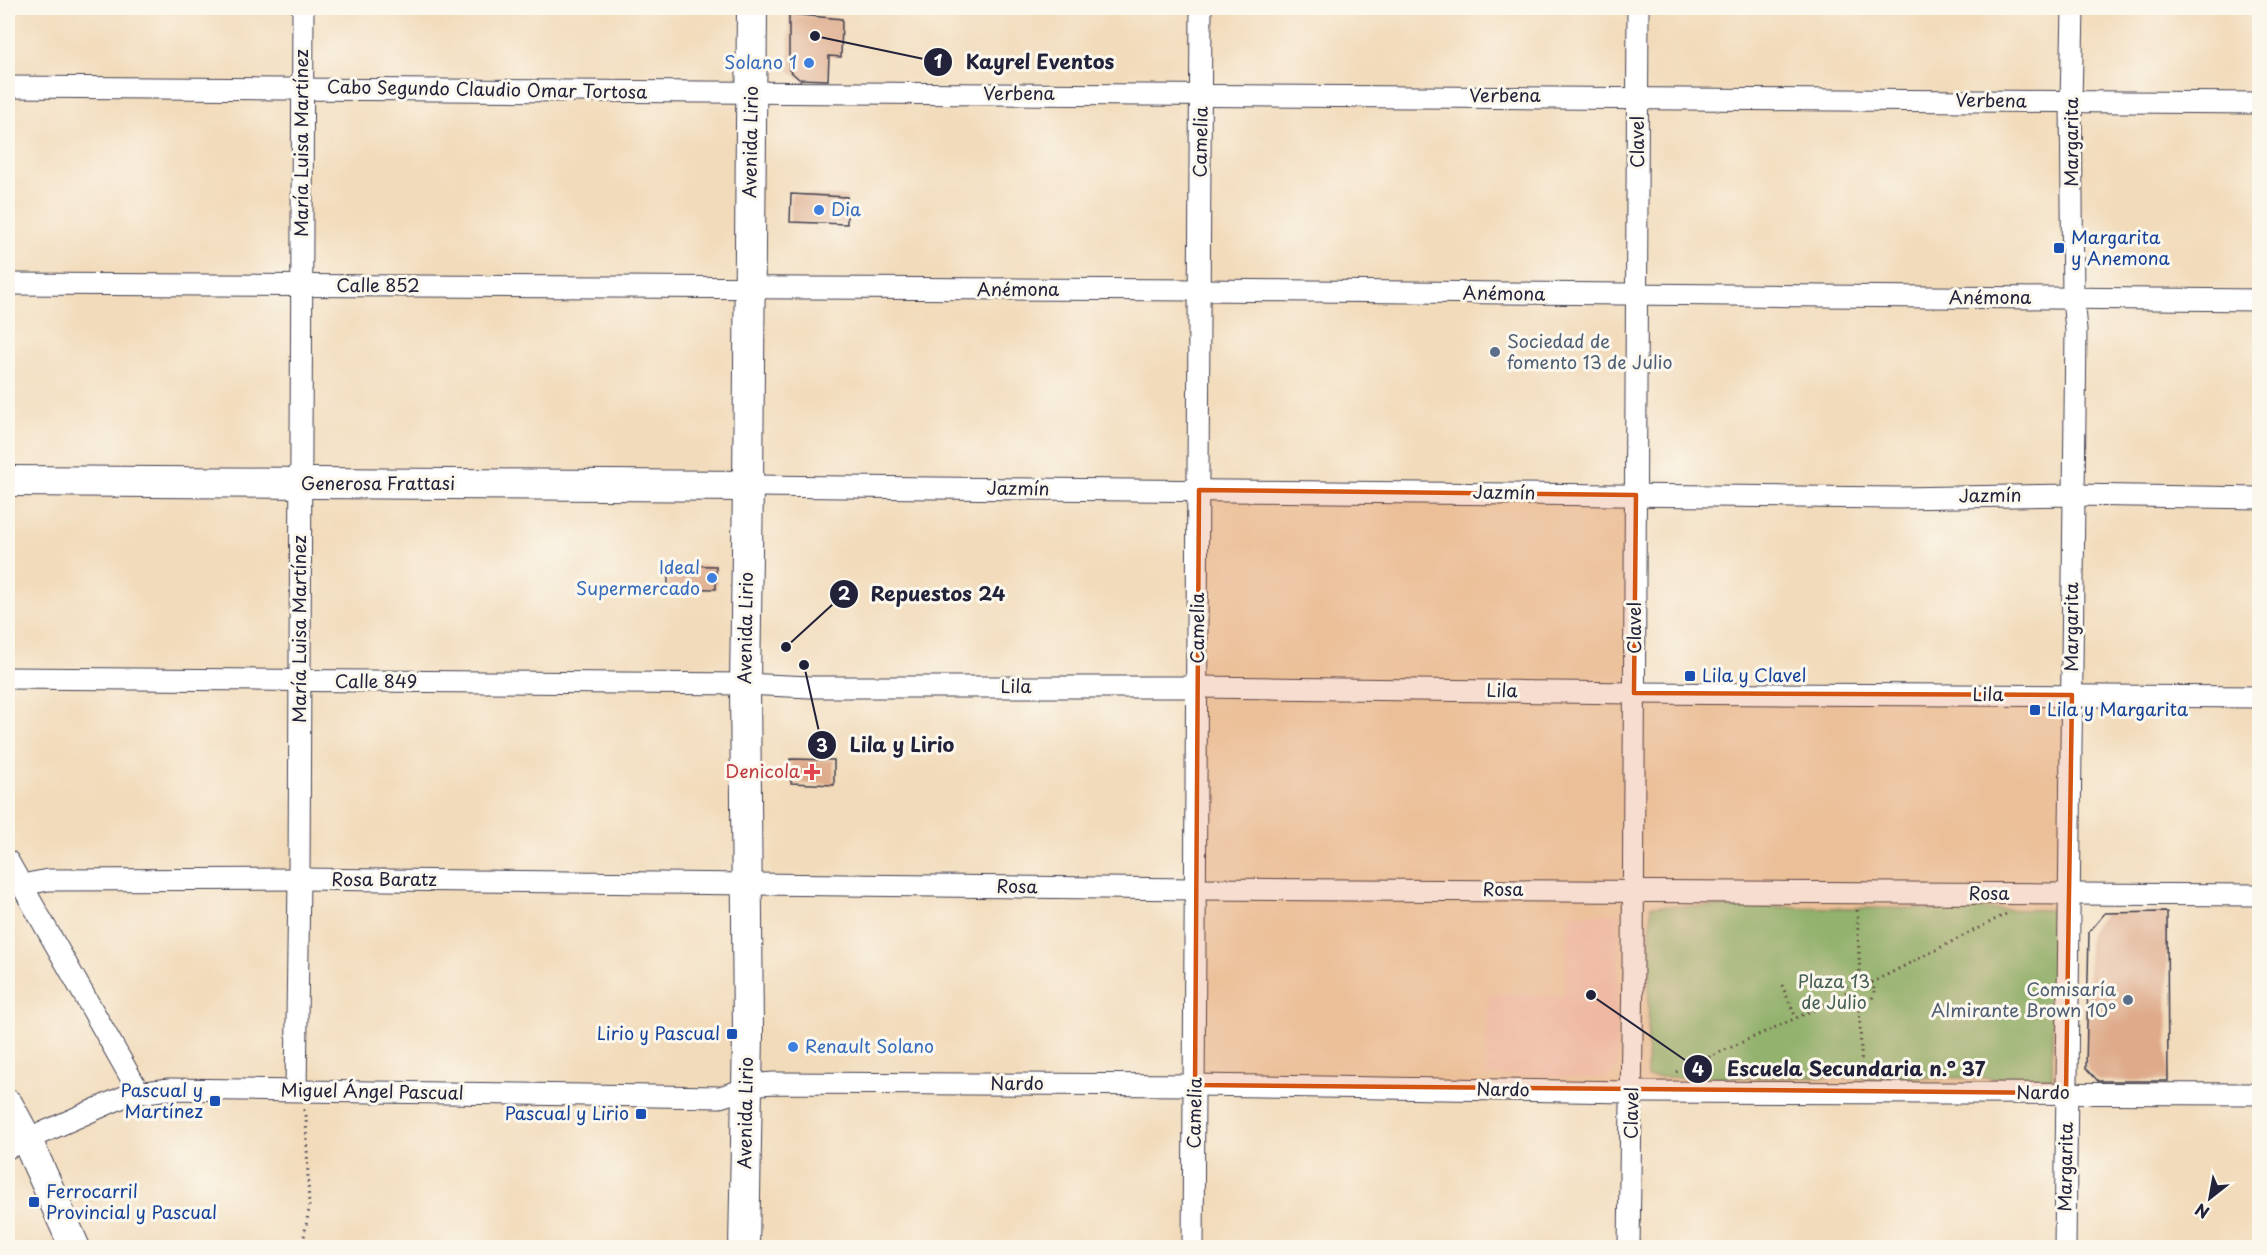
<svg xmlns="http://www.w3.org/2000/svg" width="2267" height="1255" font-family="'Playpen Sans',sans-serif">
<style>
.built{fill:#f7d1c8}
.green{fill:#83ca86;stroke:#527660;stroke-width:1.5}
.building{fill:#deaa8a}
.lines{fill:none;stroke-linecap:round;stroke-linejoin:round}
.minor-casing{stroke:#413e4e;stroke-width:23}
.secondary-casing{stroke:#413e4e;stroke-width:32}
.path{stroke:#413e4e;stroke-width:3;stroke-dasharray:1.5 4.5;stroke-linecap:butt}
.minor{stroke:#fff;stroke-width:21}
.secondary{stroke:#fff;stroke-width:30}
.marked{fill:#d45411;fill-opacity:0.2;stroke:#d45411;stroke-width:4.5;stroke-linejoin:round}
.shop-dot{fill:#3f7fe0;stroke:#fbf7ec;stroke-width:2}
.transit-dot{fill:#1a4fb4;stroke:#fbf7ec;stroke-width:2}
.service-dot{fill:#5c6f8a;stroke:#fbf7ec;stroke-width:2}
.health-dot{fill:#e0444e;stroke:#fbf7ec;stroke-width:2}
.labels{text-anchor:middle;stroke-width:6;stroke-linejoin:round;paint-order:stroke}
.shop-label{font-size:18px;fill:#366cbe;stroke:#fbf7ec;text-anchor:end}
.street-label{font-size:18px;fill:#22223b;stroke:#fbf7ec}
.transit-label{font-size:18px;fill:#164399;stroke:#fbf7ec;text-anchor:start}
.service-label{font-size:18px;fill:#4e5e75;stroke:#fbf7ec;text-anchor:start}
.health-label{font-size:18px;fill:#be3a42;stroke:#fbf7ec;text-anchor:end}
.park-label{font-size:18px;fill:#445d55;stroke:#fbf7ec}
.leader{fill:none;stroke:#22223b;stroke-width:2}
.callout-dot{fill:#22223b;stroke:#fbf7ec;stroke-width:2}
.mark-label{font-size:18px;text-anchor:middle;font-weight:bold;fill:#fff}
.callout-label{font-size:20px;text-anchor:middle;font-weight:bold;fill:#22223b;stroke:#fbf7ec;stroke-width:6;stroke-linejoin:round;paint-order:stroke}
</style>
<rect width="100%" height="100%" fill="#fbf7ec"/>
<filter id="ink" filterUnits="userSpaceOnUse"><feTurbulence type="fractalNoise" baseFrequency=".0167" numOctaves="2"/><feDisplacementMap in="SourceGraphic" scale="12" xChannelSelector="R" yChannelSelector="G"/><feConvolveMatrix kernelMatrix="1 2 1 2 8 2 1 2 1" color-interpolation-filters="sRGB"/></filter>
<filter id="wash" filterUnits="userSpaceOnUse"><feTurbulence type="fractalNoise" baseFrequency=".008" numOctaves="4" result="noise"/><feDisplacementMap in="SourceGraphic" scale="24" xChannelSelector="R" yChannelSelector="G"/><feGaussianBlur stdDeviation="1.35" result="paint"/><feColorMatrix in="noise" values="0 0 0 0 0 0 0 0 0 0 0 0 0 0 0 0 0 1.4 0 .05"/><feComposite in="paint" operator="in"/></filter>
<g filter="url(#wash)">
<rect width="100%" height="100%" fill="#f2dbbb"/>
<path class="built" d="M1569,914H1619L1617,1067L1605,1078L1486,1075L1489,993L1564,996Z"/>
<path class="green" d="M1651,906L2054,910L2052,1078L1647,1077Z"/>
<g id="blocks">
<g class="building">
<path d="M789,14L842,19L841,57L829,56L828,80L799,79L789,70Z"/>
<path d="M791,194L847,197V224L790,222Z"/>
<path d="M668,565L716,566V589L668,588Z"/>
<path d="M790,759L834,760V785L791,783Z"/>
<path d="M2167,912L2168,1081H2098L2086,1068L2089,932L2105,913Z"/>
</g>
</g>
</g>
<g filter="url(#ink)">
<use href="#blocks" fill-opacity="0" stroke="#413e4e" stroke-width="1.5"/>
<g class="lines">
<defs>
<g id="minor">
<path d="M8,87L2260,103"/>
<path d="M8,284L1199,290L2260,300"/>
<path d="M748,486L1899,498L2073,495L2260,498"/>
<path d="M8,678L745,684L810,687H1198L1634,693L2260,697"/>
<path d="M8,861L139,1092"/>
<path d="M22,885L48,880L299,879L1196,889L2260,895"/>
<path d="M296,1090L299,879L303,8"/>
<path d="M8,1148L130,1094L169,1089L720,1097L761,1084L774,1083L1195,1085L1632,1092L2260,1094"/>
<path d="M1193,1248L1201,8"/>
<path d="M1629,1248L1633,964L1638,8"/>
<path d="M2065,1248L2076,330L2073,298L2071,102L2073,8"/>
</g>
<g id="secondary">
<path d="M8,481L748,486"/>
<path d="M8,1105L27,1140L75,1248"/>
<path d="M744,1248L748,1034L745,684L748,486L752,8"/>
</g>
</defs>
<use href="#minor" class="minor-casing"/>
<use href="#secondary" class="secondary-casing"/>
<g class="path">
<path d="M1857,910L1860,977"/>
<circle cx="1860" cy="991" r="14"/>
<path d="M1871,983L2008,913"/>
<path d="M1782,985L1796,1018"/>
<path d="M1859,1004L1862,1074"/>
<path d="M1676,1072L1847,995"/>
<path d="M302,1248L309,1209L306,1115L303,1108"/>
</g>
<use href="#minor" class="minor"/>
<use href="#secondary" class="secondary"/>
</g>
</g>
<path class="marked" d="M1199,490L1636,495L1634,693L2072,695L2066,1093L1195,1085Z"/>
<g class="shop-dot">
<circle cx="809" cy="63" r="6"/>
<circle cx="819" cy="210" r="6"/>
<circle cx="712" cy="578" r="6"/>
<circle cx="793" cy="1047" r="6"/>
</g>
<g class="transit-dot">
<rect x="2053" y="242" width="12" height="12" rx="3"/>
<rect x="1684" y="670" width="12" height="12" rx="3"/>
<rect x="2029" y="704" width="12" height="12" rx="3"/>
<rect x="726" y="1028" width="12" height="12" rx="3"/>
<rect x="209" y="1095" width="12" height="12" rx="3"/>
<rect x="635" y="1108" width="12" height="12" rx="3"/>
<rect x="28" y="1196" width="12" height="12" rx="3"/>
</g>
<g class="service-dot">
<circle cx="1495" cy="352" r="6"/>
<circle cx="2128" cy="1000" r="6"/>
</g>
<path class="health-dot" d="M809 763h6v6h6v6h-6v6h-6v-6h-6v-6h6z"/>
<g class="labels">
<g class="shop-label">
<text x="797" y="69">Solano 1</text>
<text x="831" y="216" text-anchor="start">Dia</text>
<text x="700" y="574">Ideal<tspan x="700" dy="21">Supermercado</tspan></text>
<text x="805" y="1053" text-anchor="start">Renault Solano</text>
</g>
<g class="street-label">
<text transform="translate(487 90) rotate(1)" y="6">Cabo Segundo Claudio Omar Tortosa</text>
<text x="1019" y="100">Verbena</text>
<text x="1505" y="102">Verbena</text>
<text transform="translate(1991 101) rotate(1)" y="6">Verbena</text>
<text transform="translate(751 142) rotate(-89)" y="6">Avenida Lirio</text>
<text transform="translate(1201 142) rotate(-89)" y="6">Camelia</text>
<text transform="translate(1638 142) rotate(-90)" y="6">Clavel</text>
<text transform="translate(2072 142) rotate(-90)" y="6">Margarita</text>
<text transform="translate(302 143) rotate(-90)" y="6">María Luisa Martínez</text>
<text x="378" y="292">Calle 852</text>
<text x="1018" y="296">Anémona</text>
<text transform="translate(1504 294) rotate(1)" y="6">Anémona</text>
<text x="1990" y="304">Anémona</text>
<text x="378" y="490">Generosa Frattasi</text>
<text transform="translate(1018 489) rotate(1)" y="6">Jazmín</text>
<text transform="translate(1504 493) rotate(1)" y="6">Jazmín</text>
<text transform="translate(1990 496) rotate(-1)" y="6">Jazmín</text>
<text transform="translate(2072 627) rotate(-90)" y="6">Margarita</text>
<text transform="translate(746 628) rotate(-89)" y="6">Avenida Lirio</text>
<text transform="translate(1198 628) rotate(-90)" y="6">Camelia</text>
<text transform="translate(1635 628) rotate(-90)" y="6">Clavel</text>
<text transform="translate(300 629) rotate(-90)" y="6">María Luisa Martínez</text>
<text x="376" y="688">Calle 849</text>
<text x="1016" y="693">Lila</text>
<text transform="translate(1502 691) rotate(1)" y="6">Lila</text>
<text x="1988" y="701">Lila</text>
<text x="384" y="886">Rosa Baratz</text>
<text transform="translate(1017 887) rotate(1)" y="6">Rosa</text>
<text x="1503" y="896">Rosa</text>
<text x="1989" y="900">Rosa</text>
<text x="1017" y="1090">Nardo</text>
<text transform="translate(1503 1090) rotate(1)" y="6">Nardo</text>
<text transform="translate(372 1092) rotate(1)" y="6">Miguel Ángel Pascual</text>
<text x="2043" y="1099">Nardo</text>
<text transform="translate(746 1113) rotate(-89)" y="6">Avenida Lirio</text>
<text transform="translate(1195 1113) rotate(-89)" y="6">Camelia</text>
<text transform="translate(1632 1113) rotate(-89)" y="6">Clavel</text>
<text transform="translate(2066 1167) rotate(-89)" y="6">Margarita</text>
</g>
<g class="transit-label">
<text x="2071" y="244">Margarita<tspan x="2071" dy="21">y Anemona</tspan></text>
<text x="1702" y="682">Lila y Clavel</text>
<text x="2047" y="716">Lila y Margarita</text>
<text x="720" y="1040" text-anchor="end">Lirio y Pascual</text>
<text x="203" y="1097" text-anchor="end">Pascual y<tspan x="203" dy="21">Martínez</tspan></text>
<text x="629" y="1120" text-anchor="end">Pascual y Lirio</text>
<text x="46" y="1198">Ferrocarril<tspan x="46" dy="21">Provincial y Pascual</tspan></text>
</g>
<g class="service-label">
<text x="1507" y="348">Sociedad de<tspan x="1507" dy="21">fomento 13 de Julio</tspan></text>
<text x="2116" y="996" text-anchor="end">Comisaría<tspan x="2116" dy="21">Almirante Brown 10°</tspan></text>
</g>
<g class="health-label">
<text x="800" y="778">Denicola</text>
</g>
<g class="park-label">
<text x="1834" y="988">Plaza 13<tspan x="1834" dy="21">de Julio</tspan></text>
</g>
</g>
<path class="leader" d="M815 36L938 62M786 647L844 594M804 665L822 745M1591 995L1698 1069"/>
<g class="callout-dot">
<circle cx="815" cy="36" r="6"/>
<circle cx="786" cy="647" r="6"/>
<circle cx="804" cy="665" r="6"/>
<circle cx="1591" cy="995" r="6"/>
<circle cx="938" cy="62" r="15"/>
<circle cx="844" cy="594" r="15"/>
<circle cx="822" cy="745" r="15"/>
<circle cx="1698" cy="1069" r="15"/>
</g>
<g class="mark-label">
<text x="938" y="68">1</text>
<text x="844" y="600">2</text>
<text x="822" y="752">3</text>
<text x="1698" y="1076">4</text>
</g>
<g class="callout-label">
<text x="1040" y="69">Kayrel Eventos</text>
<text x="938" y="601">Repuestos 24</text>
<text x="902" y="752">Lila y Lirio</text>
<text x="1856" y="1076">Escuela Secundaria n.° 37</text>
</g>
<rect width="2267" height="1255" fill="none" stroke="#fbf7ec" stroke-width="30"/>
<g transform="translate(2210 1198) rotate(211)" stroke="#fbf7ec" stroke-width="4.5" paint-order="stroke">
<path d="M0-4.5L10 22L0 15L-10 22Z" fill="#22223b"/>
<text y="-9" font-size="16" font-weight="bold" text-anchor="middle" fill="#22223b">N</text>
</g>
</svg>
